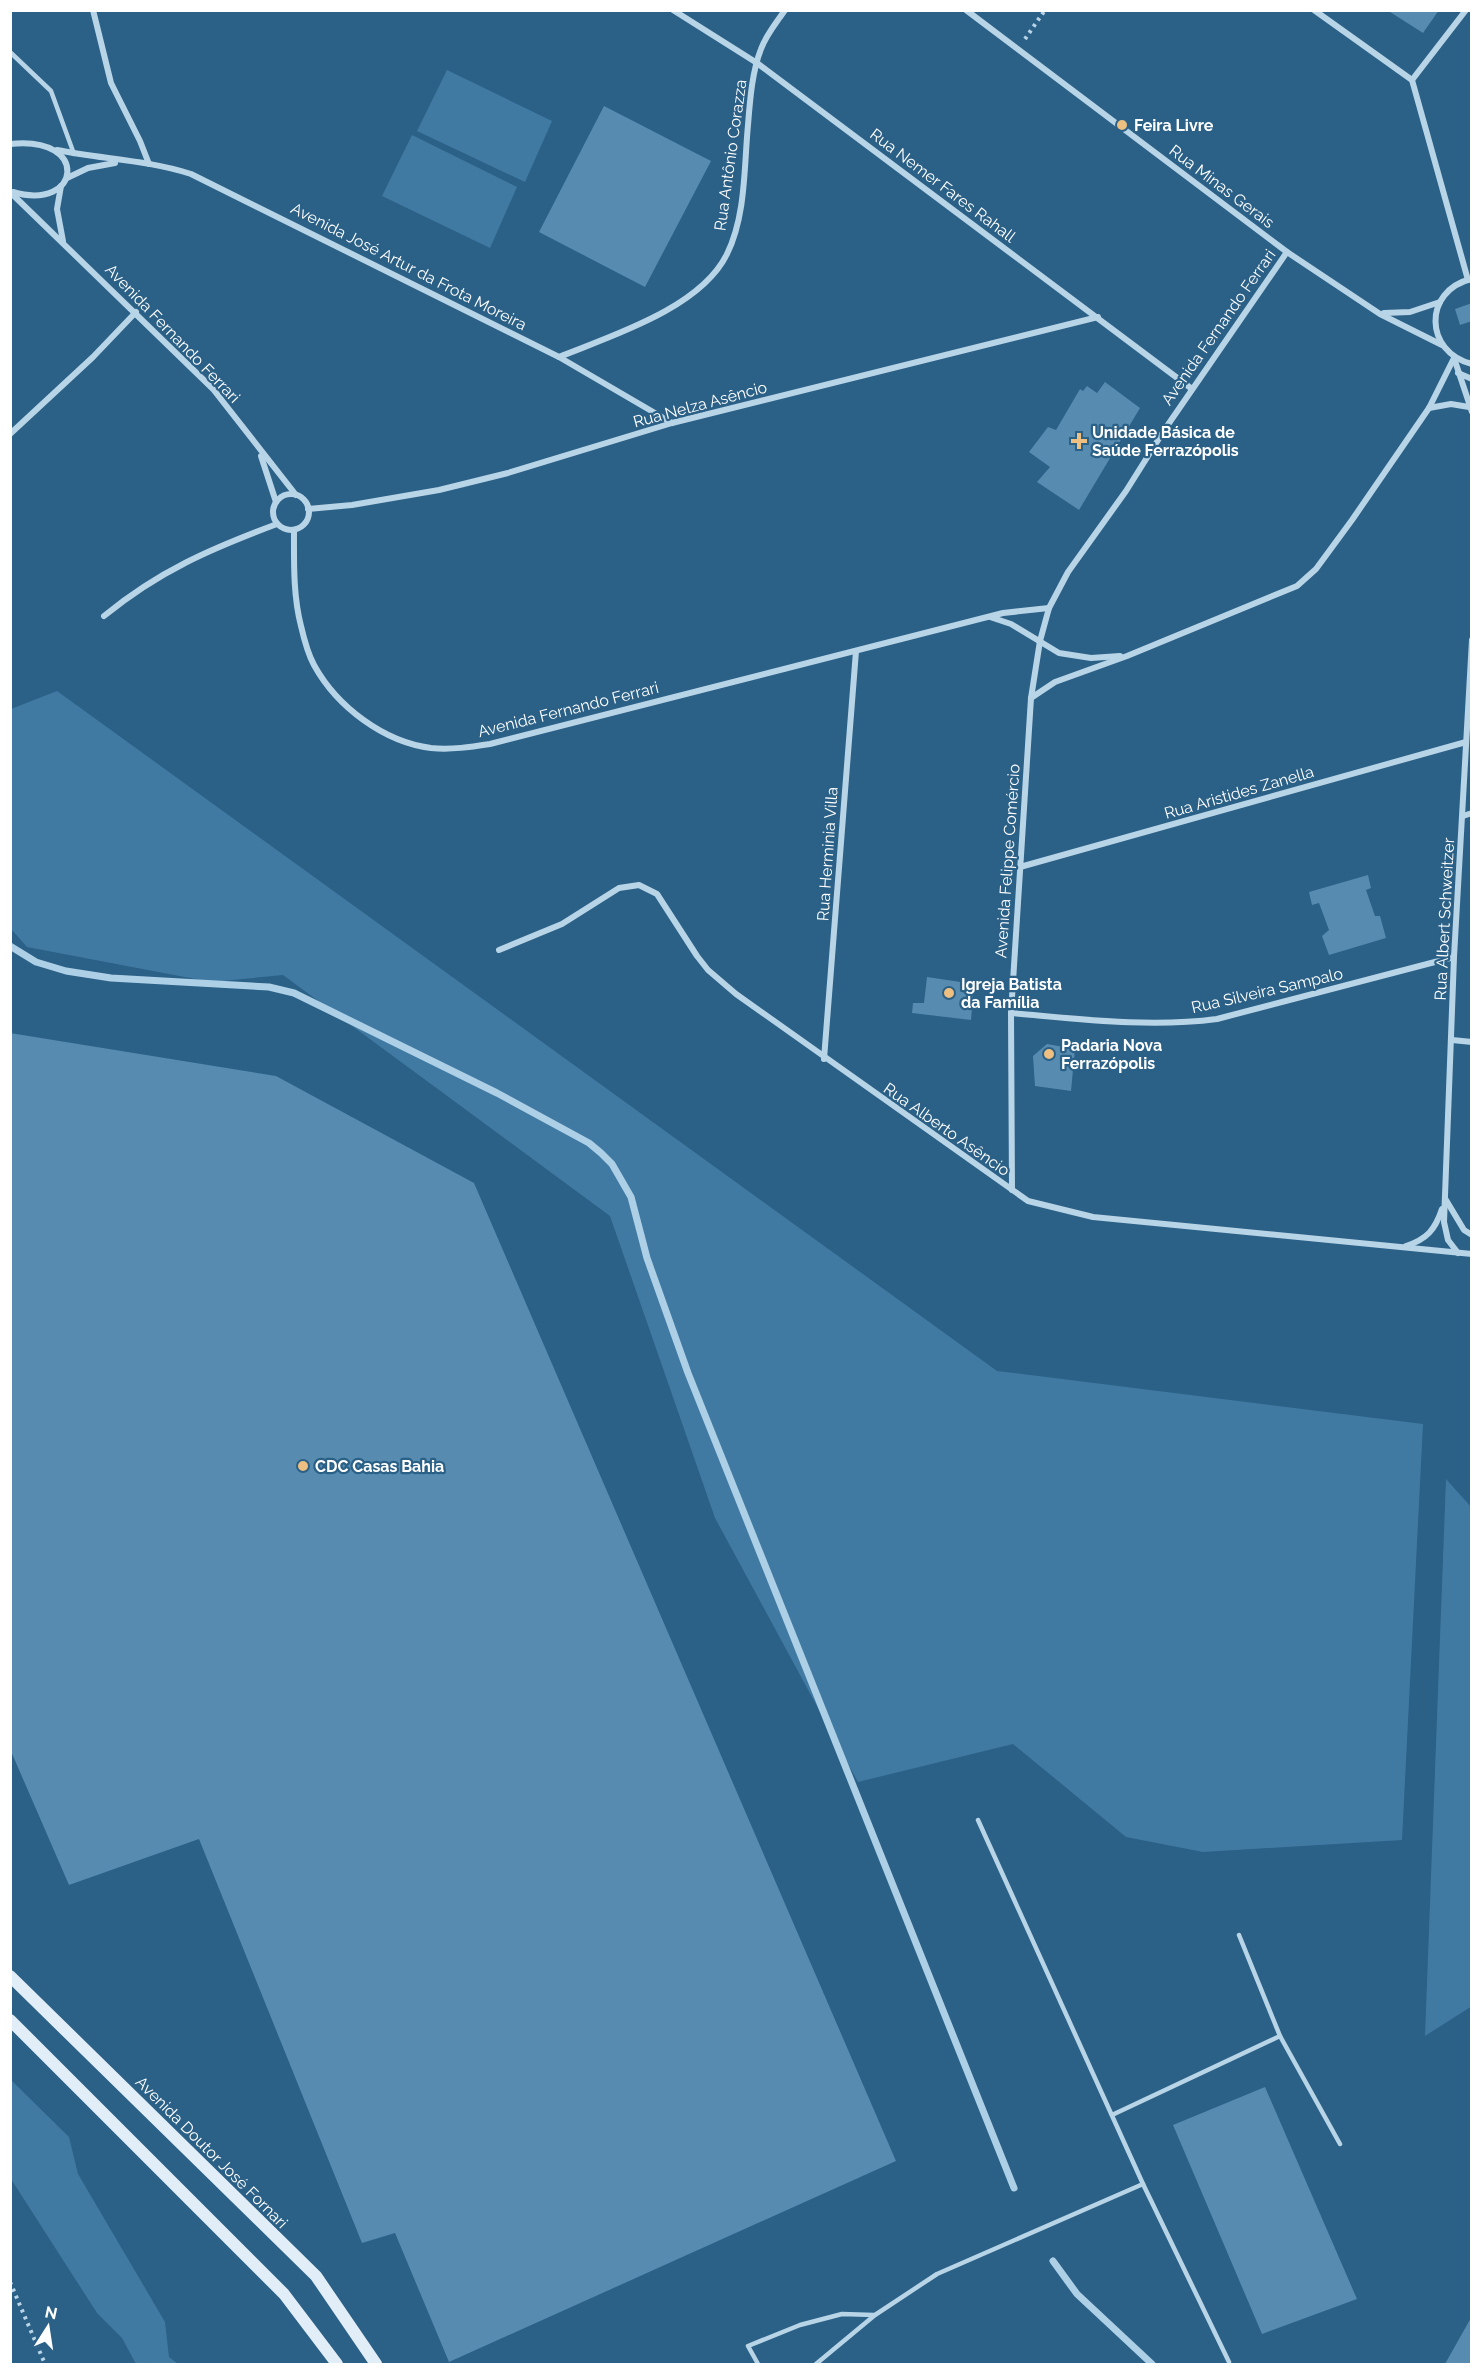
<svg xmlns="http://www.w3.org/2000/svg" width="1482" height="2375" font-family="Raleway,sans-serif">
<style>
.green{fill:#407aa3}
.lines{fill:none;stroke-linecap:round;stroke-linejoin:round}
.stream{stroke:#add0e7;stroke-width:7}
.building{fill:#578bb0}
.path{stroke:#b8d4e7;stroke-width:4;stroke-dasharray:3 4.5;stroke-linecap:butt}
.lane{stroke:#b8d4e7;stroke-width:4.5}
.street{stroke:#b8d4e7;stroke-width:6}
.secondary{stroke:#e1eef7;stroke-width:12}
.poi-dot{fill:#edbf80;stroke:#2b6087;stroke-width:2}
.labels{text-anchor:middle;stroke-width:4.5;stroke-linejoin:round;paint-order:stroke}
.poi-label{font-size:16px;font-weight:bold;fill:#fff;stroke:#2b6087;text-anchor:start}
.street-label{font-size:16px;fill:#fff;stroke:#2b6087}
</style>
<rect width="100%" height="100%" fill="#2b6087"/>
<g class="green">
<path d="M447,70L552,121L525,182L417,131Z"/>
<path d="M412,135L517,187L490,248L382,196Z"/>
<path d="M57,691L997,1371L1423,1424L1402,1840L1203,1852L1126,1837L1013,1744L858,1782L715,1518L610,1216L283,975L211,982L27,947L11,929V709Z"/>
<path d="M1446,1479L1472,1508V2006L1425,2036Z"/>
<path d="M11,2080L69,2137L78,2174L165,2322L169,2357L178,2364H136L122,2338L97,2313L11,2179Z"/>
</g>
<g class="lines">
<g class="stream">
<path d="M10,946L36,962L66,971L111,978L269,987L294,993L497,1093L589,1143L601,1153L612,1164L631,1197L647,1258L688,1373L1014,2188"/>
<path d="M1053,2261L1077,2294L1152,2364"/>
</g>
</g>
<g class="building">
<path d="M1387,10H1439L1423,33Z"/>
<path d="M604,106L711,161L645,287L539,232Z"/>
<path d="M1472,303V321L1460,325L1455,309Z"/>
<path d="M1105,382L1140,408L1079,510L1037,482L1050,467L1029,452L1048,427L1056,430L1080,389L1083,391L1087,386L1097,393Z"/>
<path d="M1368,875L1371,888L1366,890L1375,916H1380L1386,938L1329,955L1322,936L1329,930L1319,903L1312,905L1309,892Z"/>
<path d="M927,977L974,984L971,1020L912,1013L913,1003H924Z"/>
<path d="M10,1033L276,1076L474,1183L896,2161L449,2362L395,2233L362,2243L199,1839L69,1885L10,1749Z"/>
<path d="M1047,1044L1075,1049L1071,1091L1035,1086L1033,1056Z"/>
<path d="M1265,2087L1357,2299L1262,2334L1173,2125Z"/>
<path d="M1472,2316V2364H1445Z"/>
</g>
<g class="lines">
<g class="path">
<path d="M1025,39L1045,10"/>
<path d="M10,2282L45,2364"/>
</g>
<g class="lane">
<path d="M10,52L51,91L74,154"/>
<path d="M978,1820L1143,2184L1229,2362"/>
<path d="M1239,1935L1280,2036L1340,2144"/>
<path d="M1112,2115L1280,2036"/>
<path d="M758,2364L748,2346L800,2325L842,2314L874,2315"/>
<path d="M816,2364L875,2315L937,2274L1143,2184"/>
</g>
<g class="street">
<path d="M93,10L111,83L140,141L149,164"/>
<path d="M673,10L757,63L1192,389"/>
<path d="M966,10L1287,252L1380,314L1442,345"/>
<path d="M1314,10L1412,80L1468,280"/>
<path d="M1412,80L1466,10"/>
<path d="M10,144C91,135 81,212 13,192"/>
<path d="M57,150C101,159 148,160 191,174L559,357L672,423"/>
<path d="M67,178L88,168L115,163"/>
<path d="M61,186L57,209L63,241"/>
<path d="M10,192L213,389L296,495"/>
<path d="M1471,279C1423,291 1424,352 1472,364"/>
<path d="M1384,313L1410,312L1440,302"/>
<path d="M559,357C611,336 701,308 727,254C746,216 744,166 748,125C750,100 752,72 761,49C766,35 777,22 785,10"/>
<path d="M1454,358L1472,412"/>
<path d="M1458,373L1472,379"/>
<path d="M1429,408L1451,404L1469,407"/>
<path d="M10,434L93,357L136,312"/>
<path d="M261,456L276,502"/>
<circle cx="291" cy="512" r="18"/>
<path d="M308,509L352,505L439,490L508,473L672,423L1098,317"/>
<path d="M294,530C294,562 293,595 301,626C304,639 308,654 314,665C337,707 384,742 431,748C451,750 471,747 490,744L1003,613L1049,608"/>
<path d="M104,616C159,571 210,549 277,524"/>
<path d="M990,617L1011,624L1059,653L1091,658L1120,656"/>
<path d="M1031,698L1055,682L1127,656L1297,586L1316,569L1352,520L1429,408L1454,358"/>
<path d="M1463,816L1472,813"/>
<path d="M1020,867L1466,742"/>
<path d="M499,950L562,924L619,888L639,885L657,894L697,956L708,970L736,994L1028,1201L1093,1217L1472,1254"/>
<path d="M1011,1013C1080,1019 1149,1028 1217,1019L1454,957"/>
<path d="M1452,1040L1472,1042"/>
<path d="M824,1059L856,651"/>
<path d="M1012,1190L1011,1013L1031,698L1040,641L1049,608L1068,572L1126,491L1165,429L1287,252"/>
<path d="M1446,1200L1464,1230L1472,1235"/>
<path d="M1406,1246C1427,1239 1435,1230 1442,1209"/>
<path d="M1458,1253L1448,1240L1444,1222L1454,957L1472,640"/>
</g>
<g class="secondary">
<path d="M10,1976L316,2276L376,2364"/>
<path d="M10,2020L284,2294L337,2364"/>
</g>
</g>
<g class="poi-dot">
<circle cx="1122" cy="125" r="6"/>
<path d="M1076 432h6v6h6v6h-6v6h-6v-6h-6v-6h6z"/>
<circle cx="949" cy="993" r="6"/>
<circle cx="1049" cy="1054" r="6"/>
<circle cx="303" cy="1466" r="6"/>
</g>
<g class="labels">
<g class="poi-label">
<text x="1134" y="131">Feira Livre</text>
<text x="1092" y="438">Unidade Básica de<tspan x="1092" dy="18">Saúde Ferrazópolis</tspan></text>
<text x="961" y="990">Igreja Batista<tspan x="961" dy="18">da Família</tspan></text>
<text x="1061" y="1051">Padaria Nova<tspan x="1061" dy="18">Ferrazópolis</tspan></text>
<text x="315" y="1472">CDC Casas Bahia</text>
</g>
<g class="street-label">
<text transform="translate(730 155) rotate(-82)" y="6">Rua Antônio Corazza</text>
<text transform="translate(943 185) rotate(37)" y="6">Rua Nemer Fares Rahall</text>
<text transform="translate(1222 186) rotate(37)" y="6">Rua Minas Gerais</text>
<text transform="translate(409 266) rotate(27)" y="6">Avenida José Artur da Frota Moreira</text>
<text transform="translate(1218 327) rotate(-55)" y="6">Avenida Fernando Ferrari</text>
<text transform="translate(173 333) rotate(46)" y="6">Avenida Fernando Ferrari</text>
<text transform="translate(700 404) rotate(-15)" y="6">Rua Nelza Asêncio</text>
<text transform="translate(568 709) rotate(-14)" y="6">Avenida Fernando Ferrari</text>
<text transform="translate(1239 792) rotate(-16)" y="6">Rua Aristides Zanella</text>
<text transform="translate(827 854) rotate(-86)" y="6">Rua Herminia Villa</text>
<text transform="translate(1007 861) rotate(-86)" y="6">Avenida Felippe Comércio</text>
<text transform="translate(1444 919) rotate(-87)" y="6">Rua Albert Schweitzer</text>
<text transform="translate(1267 990) rotate(-13)" y="6">Rua Silveira Sampalo</text>
<text transform="translate(947 1129) rotate(35)" y="6">Rua Alberto Asêncio</text>
<text transform="translate(212 2152) rotate(45)" y="6">Avenida Doutor José Fornari</text>
</g>
</g>
<rect width="1482" height="2375" fill="none" stroke="#ffffff" stroke-width="24"/>
<g transform="translate(48 2327) rotate(12)" stroke="#2b6087" stroke-width="4.5" paint-order="stroke">
<path d="M0-4.5L10 22L0 15L-10 22Z" fill="#ffffff"/>
<text y="-9" font-size="16" font-weight="bold" text-anchor="middle" fill="#ffffff">N</text>
</g>
</svg>
